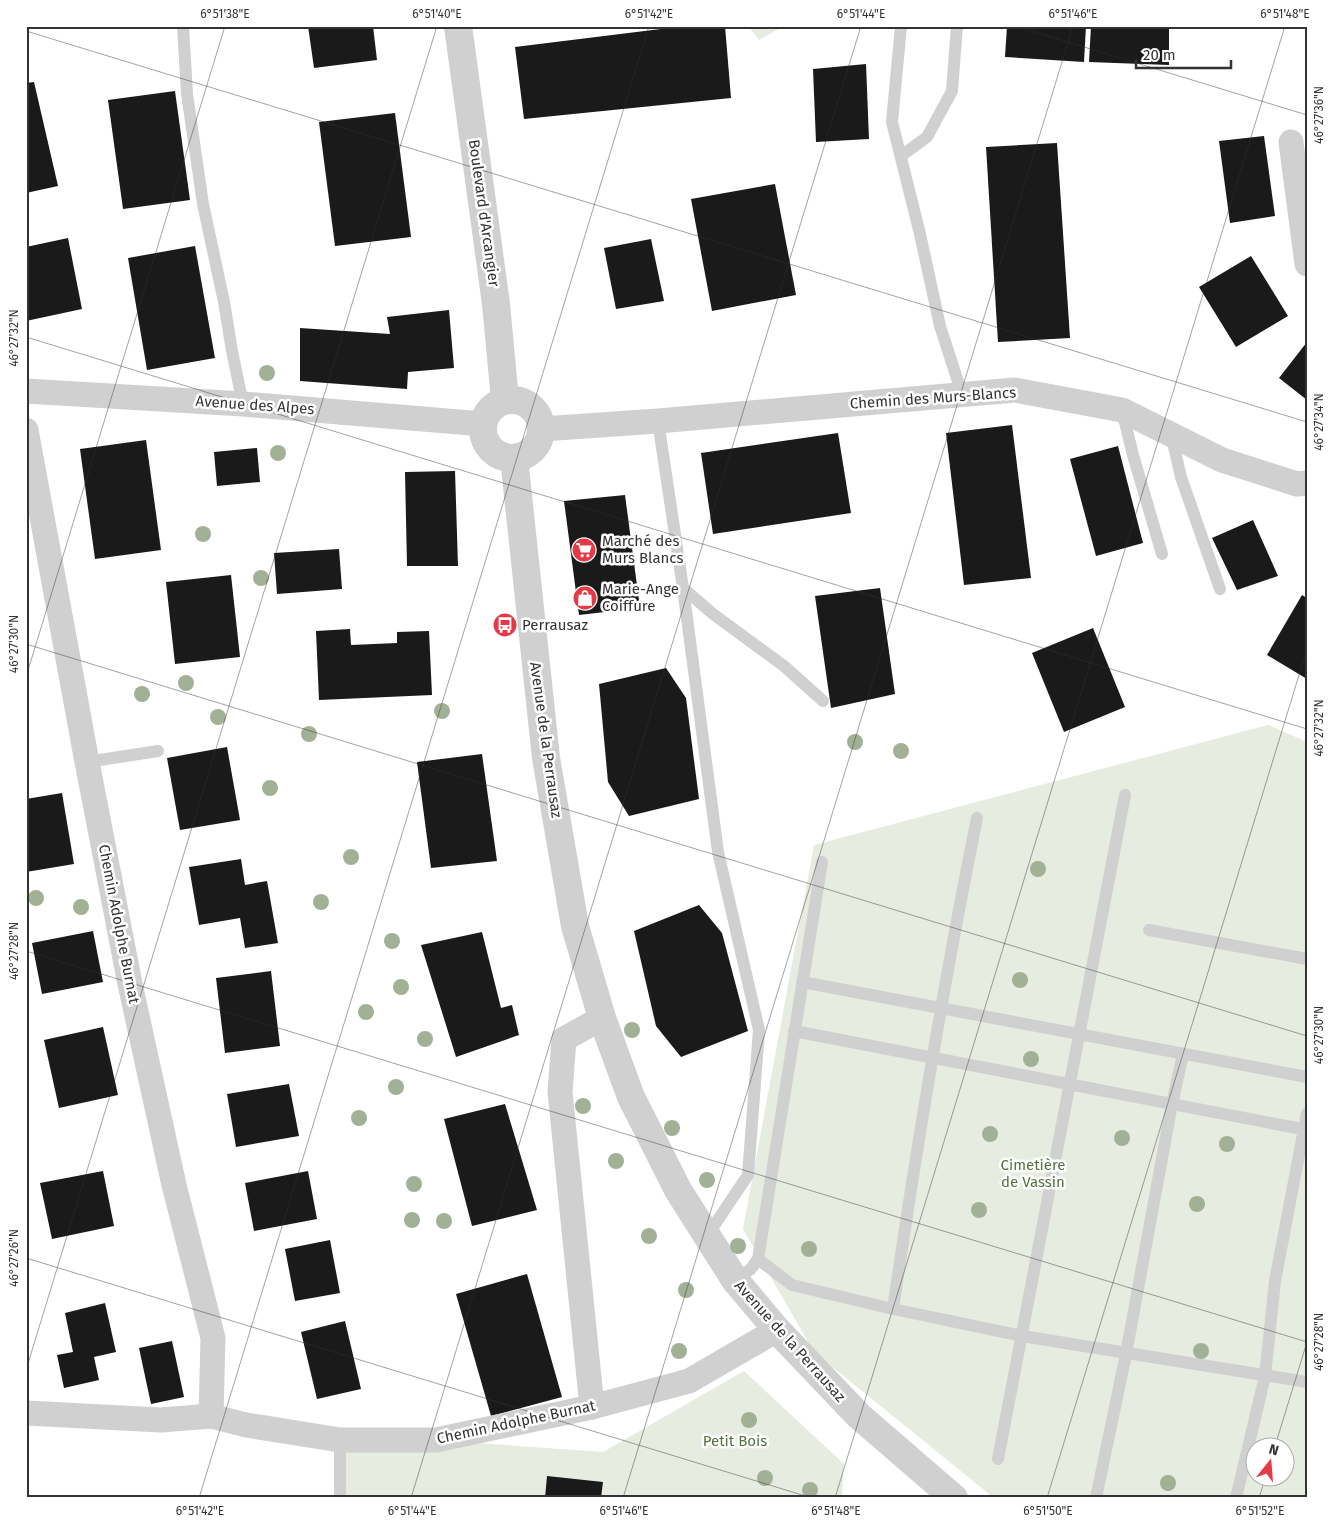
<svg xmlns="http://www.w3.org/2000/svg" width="1333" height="1524" font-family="'Fira Sans',sans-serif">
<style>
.green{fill:#e6ecdf;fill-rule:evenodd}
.building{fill:#1a1a1a}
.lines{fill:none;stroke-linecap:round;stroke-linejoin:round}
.service{stroke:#d0d0d0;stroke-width:12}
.minor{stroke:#d0d0d0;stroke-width:25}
.tertiary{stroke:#d0d0d0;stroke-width:28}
.tree{fill:#a2b095}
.ticks{fill:none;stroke:#333;stroke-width:1;stroke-opacity:0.45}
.labels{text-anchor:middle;stroke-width:5;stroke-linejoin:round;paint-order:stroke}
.street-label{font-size:15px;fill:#333;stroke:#fff}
.poi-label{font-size:15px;fill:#333;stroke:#fff;text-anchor:start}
.park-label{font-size:15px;fill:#56703f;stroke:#fff}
.neatline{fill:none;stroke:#333;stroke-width:2}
.ticks-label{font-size:12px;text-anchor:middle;fill:#333}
</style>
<rect width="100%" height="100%" fill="#fff"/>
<g class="green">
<path d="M748,26H784L759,40Z"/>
<path d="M1268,725L1307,742V1498H994L814,1352L743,1229L814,845ZM1256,1446H1286V1476H1256Z"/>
<path d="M744,1371L844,1464L842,1498H340V1440H436L603,1452Z"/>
</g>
<g class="building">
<path d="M308,26H373L377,60L314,68Z"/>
<path d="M685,26H725L731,98L524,119L515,47Z"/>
<path d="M1007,26H1086L1084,62L1005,57Z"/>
<path d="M1091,26H1169V65L1089,62Z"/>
<path d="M866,64L869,139L816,142L813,69Z"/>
<path d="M34,82L58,186L26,193V83Z"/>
<path d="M175,91L190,200L123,209L108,100Z"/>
<path d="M395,113L411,237L335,246L319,122Z"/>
<path d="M1264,136L1275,216L1230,223L1219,141Z"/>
<path d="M1057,143L1070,338L998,342L986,147Z"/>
<path d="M775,184L796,295L712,311L691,199Z"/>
<path d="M68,238L82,309L26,321V247Z"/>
<path d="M651,239L664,301L616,309L604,248Z"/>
<path d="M195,246L215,358L147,370L128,258Z"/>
<path d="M1251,256L1288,316L1236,347L1199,287Z"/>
<path d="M449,310L454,368L408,372L407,389L300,381V328L390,334L387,317Z"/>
<path d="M1307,342V400L1279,378Z"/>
<path d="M1012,425L1031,578L964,585L946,433Z"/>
<path d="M838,433L851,513L713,534L701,453Z"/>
<path d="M146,440L161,550L95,559L80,449Z"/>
<path d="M1118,446L1143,543L1096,556L1070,459Z"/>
<path d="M257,448L260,482L217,486L214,452Z"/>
<path d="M455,471L458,566H407L405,472Z"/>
<path d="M625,495L640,608L579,615L564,501Z"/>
<path d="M1253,520L1278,576L1237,590L1212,538Z"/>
<path d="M339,549L342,589L277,594L274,553Z"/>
<path d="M231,575L240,657L175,664L166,582Z"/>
<path d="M880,588L895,694L831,708L815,596Z"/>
<path d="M1302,595L1307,598V679L1267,655Z"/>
<path d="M1093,628L1125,707L1064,732L1032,653Z"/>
<path d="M350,629L351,645L397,643V632L429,631L432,695L319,700L316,631Z"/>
<path d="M666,668L686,698L699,799L629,816L608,782L599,684Z"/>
<path d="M227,747L240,820L180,830L167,758Z"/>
<path d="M482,754L497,861L431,868L417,762Z"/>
<path d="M62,793L74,864L26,872V799Z"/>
<path d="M241,859L245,885L267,881L278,943L245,948L240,918L199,925L189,867Z"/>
<path d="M699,905L722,933L748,1031L681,1057L656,1026L634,931Z"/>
<path d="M93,931L103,982L42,994L32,943Z"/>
<path d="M482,932L501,1008L512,1005L519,1035L456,1057L421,945Z"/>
<path d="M271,971L280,1046L225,1053L216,978Z"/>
<path d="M103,1027L118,1095L59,1108L44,1040Z"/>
<path d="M289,1084L299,1136L236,1147L227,1094Z"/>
<path d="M505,1104L537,1210L472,1226L444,1119Z"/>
<path d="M103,1171L114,1226L52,1239L40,1183Z"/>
<path d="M308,1171L317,1219L254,1231L245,1183Z"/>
<path d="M330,1240L340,1293L295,1301L285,1249Z"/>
<path d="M527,1274L562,1397L491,1416L456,1294Z"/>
<path d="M105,1303L116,1352L94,1357L99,1380L64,1388L57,1355L73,1352L65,1313Z"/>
<path d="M345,1321L361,1389L317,1399L301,1332Z"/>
<path d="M172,1341L184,1397L151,1404L139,1348Z"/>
<path d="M547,1476L603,1482L601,1498H545Z"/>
</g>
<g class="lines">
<g class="service">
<path d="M183,26L187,94L203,204L224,302L232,351L243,404"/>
<path d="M901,26L892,122L920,234L940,326L962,394"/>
<path d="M901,156L927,137L952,91L957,26"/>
<path d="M1122,410L1133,455L1162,554"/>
<path d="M658,421L683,588L718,852L759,1030L748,1175L707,1236"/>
<path d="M1171,434L1181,477L1220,589"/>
<path d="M683,588L713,614L784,666L823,701"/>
<path d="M87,762L158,751"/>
<path d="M1149,930L1307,959"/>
<path d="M802,982L1307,1077"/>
<path d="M794,1031L1307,1130"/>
<path d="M758,1259L792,1285L893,1309L1022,1336L1307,1382"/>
<path d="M735,1280L751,1269L758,1259L822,862"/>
<path d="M893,1309C917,1144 944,981 977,818"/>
<path d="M340,1440V1498"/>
<path d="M998,1459L1125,795"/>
<path d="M1096,1498L1126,1354L1172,1104L1183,1054"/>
<path d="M1236,1498L1265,1376L1275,1281L1307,1113"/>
</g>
<g class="minor">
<path d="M1291,142L1307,264"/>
<path d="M26,391L243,404L483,424"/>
<path d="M542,429L658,421L1015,390L1122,410L1222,460L1297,484L1307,483"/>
<path d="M26,430L87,762L130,984L174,1185L213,1338L211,1416L246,1425L340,1440H436L592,1407L689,1381L777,1330"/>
<path d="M592,1407L560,1092L564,1039L602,1018"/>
<path d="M26,1413L161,1420L211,1416"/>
</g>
<g class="tertiary">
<path d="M458,26L496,304L505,400"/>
<circle cx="512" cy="429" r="29"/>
<path d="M514,458L546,758L575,926L602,1018L631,1097L678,1190L735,1280L777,1330L859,1416L954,1498"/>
</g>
</g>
<g class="tree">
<circle cx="267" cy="373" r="8"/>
<circle cx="278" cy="453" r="8"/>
<circle cx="203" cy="534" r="8"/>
<circle cx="261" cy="578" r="8"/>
<circle cx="186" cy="683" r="8"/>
<circle cx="142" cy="694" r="8"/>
<circle cx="442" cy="711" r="8"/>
<circle cx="218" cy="717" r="8"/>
<circle cx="309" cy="734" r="8"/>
<circle cx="855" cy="742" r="8"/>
<circle cx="901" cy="751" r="8"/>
<circle cx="270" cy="788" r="8"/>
<circle cx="351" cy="857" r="8"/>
<circle cx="1038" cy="869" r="8"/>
<circle cx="36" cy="898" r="8"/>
<circle cx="321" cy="902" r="8"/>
<circle cx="81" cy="907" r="8"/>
<circle cx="392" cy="941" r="8"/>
<circle cx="1020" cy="980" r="8"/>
<circle cx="401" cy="987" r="8"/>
<circle cx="366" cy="1012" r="8"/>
<circle cx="632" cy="1030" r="8"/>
<circle cx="425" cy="1039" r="8"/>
<circle cx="1031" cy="1059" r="8"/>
<circle cx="396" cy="1087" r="8"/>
<circle cx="583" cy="1106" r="8"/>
<circle cx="359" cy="1118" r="8"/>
<circle cx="672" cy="1128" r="8"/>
<circle cx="990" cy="1134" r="8"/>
<circle cx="1122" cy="1138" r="8"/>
<circle cx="1227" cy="1144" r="8"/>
<circle cx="616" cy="1161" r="8"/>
<circle cx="707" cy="1180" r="8"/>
<circle cx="414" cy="1184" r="8"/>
<circle cx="1197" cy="1204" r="8"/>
<circle cx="979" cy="1210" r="8"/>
<circle cx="412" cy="1220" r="8"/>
<circle cx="444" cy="1221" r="8"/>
<circle cx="649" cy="1236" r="8"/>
<circle cx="738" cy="1246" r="8"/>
<circle cx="809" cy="1249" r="8"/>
<circle cx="686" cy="1290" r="8"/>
<circle cx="679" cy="1351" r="8"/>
<circle cx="1201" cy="1351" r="8"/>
<circle cx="749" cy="1420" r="8"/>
<circle cx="765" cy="1478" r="8"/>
<circle cx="1168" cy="1483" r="8"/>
<circle cx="810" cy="1490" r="8"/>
</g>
<path class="ticks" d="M1015,26L1307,115M26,31L1307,422M26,337L1307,729M26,644L1307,1036M26,677L225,26M26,951L1307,1342M26,1258L812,1498M26,1370L437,26M1275,1446L1307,1342M199,1498L649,26M411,1498L861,26M623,1498L1073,26M835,1498L1285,26M1047,1498L1307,649M1259,1498L1266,1476"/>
<defs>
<symbol id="supermarket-disc" viewBox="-11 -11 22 22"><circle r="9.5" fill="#e63946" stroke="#fff"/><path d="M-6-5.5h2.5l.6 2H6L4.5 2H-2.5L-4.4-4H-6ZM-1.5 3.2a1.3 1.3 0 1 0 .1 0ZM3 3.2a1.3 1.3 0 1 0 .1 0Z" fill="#fff"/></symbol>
<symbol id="shop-disc" viewBox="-11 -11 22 22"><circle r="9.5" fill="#e63946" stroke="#fff"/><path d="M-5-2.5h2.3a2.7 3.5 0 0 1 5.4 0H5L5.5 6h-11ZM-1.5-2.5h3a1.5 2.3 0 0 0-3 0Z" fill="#fff"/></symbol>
<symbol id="bus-disc" viewBox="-11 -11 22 22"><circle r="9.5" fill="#e63946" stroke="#fff"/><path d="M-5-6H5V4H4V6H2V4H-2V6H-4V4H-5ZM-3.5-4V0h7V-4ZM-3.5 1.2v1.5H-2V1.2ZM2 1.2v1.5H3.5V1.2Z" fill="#fff"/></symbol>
</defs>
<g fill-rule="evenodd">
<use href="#supermarket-disc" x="570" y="536" width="28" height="28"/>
<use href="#shop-disc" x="571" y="584" width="28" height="28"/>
<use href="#bus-disc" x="491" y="611" width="28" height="28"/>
</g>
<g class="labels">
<g class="street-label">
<text transform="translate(484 213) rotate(82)" y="5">Boulevard d'Arcangier</text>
<text transform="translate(933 398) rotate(-4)" y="5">Chemin des Murs-Blancs</text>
<text transform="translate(255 405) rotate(4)" y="5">Avenue des Alpes</text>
<text transform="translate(546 740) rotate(82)" y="5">Avenue de la Perrausaz</text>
<text transform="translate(119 924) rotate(79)" y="5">Chemin Adolphe Burnat</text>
<text transform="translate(790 1341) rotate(48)" y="5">Avenue de la Perrausaz</text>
<text transform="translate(516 1422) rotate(-12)" y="5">Chemin Adolphe Burnat</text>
</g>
<g class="poi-label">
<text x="602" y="546">Marché des<tspan x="602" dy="17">Murs Blancs</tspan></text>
<text x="602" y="594">Marie-Ange<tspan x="602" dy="17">Coiffure</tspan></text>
<text x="522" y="630">Perrausaz</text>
</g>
<g class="park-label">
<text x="1033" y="1170">Cimetière<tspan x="1033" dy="17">de Vassin</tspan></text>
<text x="735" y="1446">Petit Bois</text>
</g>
</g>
<rect width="1333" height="1524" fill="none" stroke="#ffffff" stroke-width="55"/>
<g transform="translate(1270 1462) rotate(17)"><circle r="24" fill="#ffffff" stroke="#adadad"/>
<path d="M0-4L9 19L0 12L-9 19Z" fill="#e63946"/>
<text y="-8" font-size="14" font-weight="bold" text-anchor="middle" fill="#333333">N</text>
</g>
<path d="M1136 60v8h95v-8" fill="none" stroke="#333333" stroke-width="2.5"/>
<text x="1143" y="60" font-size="15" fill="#333333" stroke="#ffffff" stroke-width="4" paint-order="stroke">20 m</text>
<rect x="28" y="28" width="1278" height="1468" class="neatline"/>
<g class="ticks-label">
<text x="225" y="18">6°51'38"E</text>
<text x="437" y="18">6°51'40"E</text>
<text x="649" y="18">6°51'42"E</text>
<text x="861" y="18">6°51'44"E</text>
<text x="1073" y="18">6°51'46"E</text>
<text x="1285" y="18">6°51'48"E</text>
<text transform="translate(1319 115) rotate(-90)" y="4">46°27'36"N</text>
<text transform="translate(14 338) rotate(-90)" y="4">46°27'32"N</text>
<text transform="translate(1319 422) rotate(-90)" y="4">46°27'34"N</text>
<text transform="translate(14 644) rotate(-90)" y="4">46°27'30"N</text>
<text transform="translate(1319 728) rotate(-90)" y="4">46°27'32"N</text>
<text transform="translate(14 951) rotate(-90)" y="4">46°27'28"N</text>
<text transform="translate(1319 1035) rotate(-90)" y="4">46°27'30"N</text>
<text transform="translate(14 1258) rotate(-90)" y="4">46°27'26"N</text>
<text transform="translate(1319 1342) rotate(-90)" y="4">46°27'28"N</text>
<text x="200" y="1515">6°51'42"E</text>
<text x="412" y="1515">6°51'44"E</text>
<text x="624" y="1515">6°51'46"E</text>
<text x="836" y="1515">6°51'48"E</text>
<text x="1048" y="1515">6°51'50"E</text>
<text x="1260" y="1515">6°51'52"E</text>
</g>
</svg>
